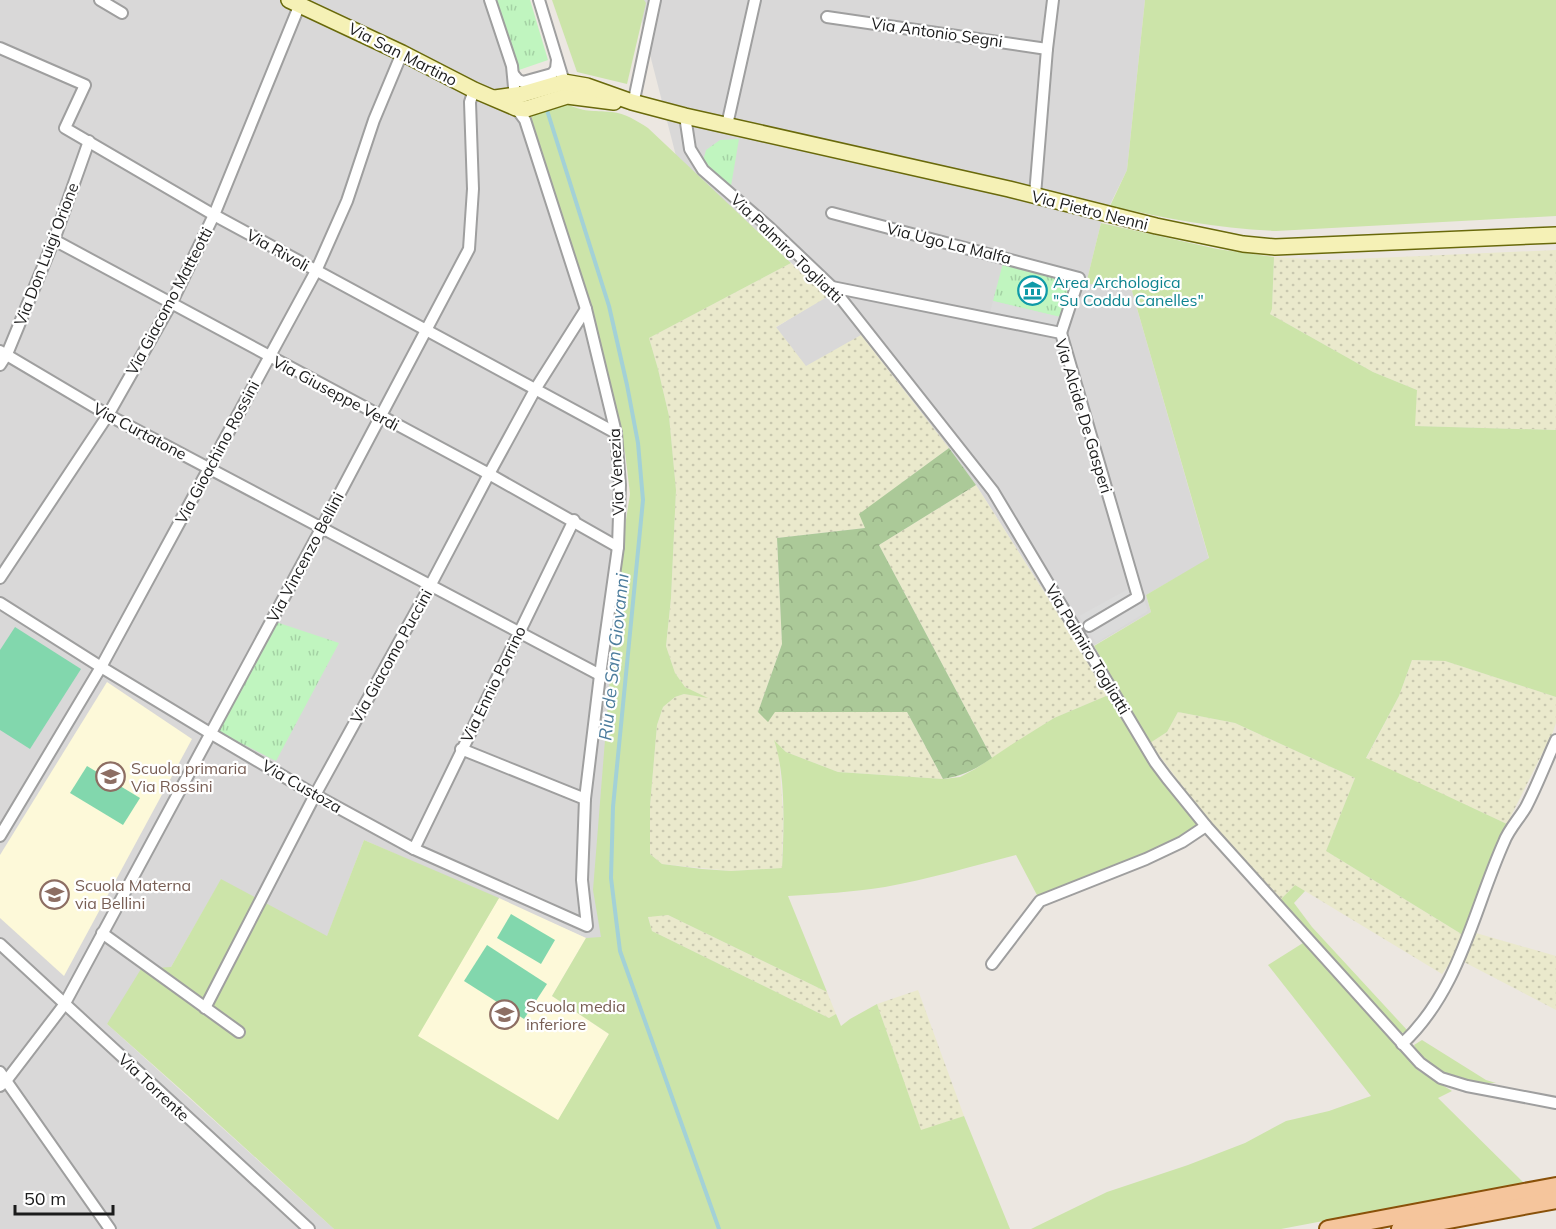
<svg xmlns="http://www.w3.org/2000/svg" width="1556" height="1229" font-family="Mulish,sans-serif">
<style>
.residential{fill:#d9d8d8}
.education{fill:#fdf9d9}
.farmland{fill:url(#farmland-dots)}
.grass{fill:#cce4a9}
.forest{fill:url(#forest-crowns)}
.park{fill:url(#park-tufts)}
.pitch{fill:#82d7ad}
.parking{fill:#dbdbdb}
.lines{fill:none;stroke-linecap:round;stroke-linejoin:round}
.stream{stroke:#a3d1d7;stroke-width:4}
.street-casing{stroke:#9f9f9f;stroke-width:14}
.secondary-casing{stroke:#69690b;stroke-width:18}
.primary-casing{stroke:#895109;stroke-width:20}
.street{stroke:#fff;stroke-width:10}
.secondary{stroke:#f5f1b6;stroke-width:15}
.primary{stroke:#f5c59c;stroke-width:16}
.labels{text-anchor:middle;stroke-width:4.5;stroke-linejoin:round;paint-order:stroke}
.street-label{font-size:16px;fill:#1b1b1b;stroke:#fff}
.culture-label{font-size:16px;fill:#0d838f;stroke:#fff;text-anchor:start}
.education-label{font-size:16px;fill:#785e54;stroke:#fff;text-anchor:start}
.water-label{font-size:18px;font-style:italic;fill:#4b7c9c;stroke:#fff}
</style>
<defs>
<pattern id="farmland-dots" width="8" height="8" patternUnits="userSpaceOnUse" patternTransform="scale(1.5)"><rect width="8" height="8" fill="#eae9cc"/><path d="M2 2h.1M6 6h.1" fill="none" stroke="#c8c7af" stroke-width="1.8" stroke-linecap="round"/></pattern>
<pattern id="forest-crowns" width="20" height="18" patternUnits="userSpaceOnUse" patternTransform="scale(1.5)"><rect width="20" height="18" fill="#abc998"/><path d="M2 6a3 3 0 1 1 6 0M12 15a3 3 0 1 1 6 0" fill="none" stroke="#93ac82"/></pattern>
<pattern id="park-tufts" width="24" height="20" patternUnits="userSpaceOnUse" patternTransform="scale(1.5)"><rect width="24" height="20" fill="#c0f5bf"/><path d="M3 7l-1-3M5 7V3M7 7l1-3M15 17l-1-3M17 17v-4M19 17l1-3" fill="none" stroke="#a4d1a4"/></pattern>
</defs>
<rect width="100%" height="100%" fill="#ece7e1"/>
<g class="residential">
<path d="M0,0H491L516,105L531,118L589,311L625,529L601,938H586L364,840L327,937L221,880L171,967L107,1024L334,1229H0Z"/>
<path d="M636,0H1145L1127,170L1101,223L1086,284H1130L1209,559L1146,595L1151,612L1083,652L976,485L862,335L806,367L775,328L827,296L676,156Z"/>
</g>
<g class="education">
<path d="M107,682L192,739L64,976L0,918V855Z"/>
<path d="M499,898L586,938L552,996L609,1034L558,1121L417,1036Z"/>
</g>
<g class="farmland">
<path d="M1556,250V430L1414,426L1417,390L1373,372L1270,314L1272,309L1274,257L1330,260Z"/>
<path d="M791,263L827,297L776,327L806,366L861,335L949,448L860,514L865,528L777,538L782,644L758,712H907L943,779L838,772L786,752L775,741L779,754L783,815L782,868L731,871L662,864L650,854V806L657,725L663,707L675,697L684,694L705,697L685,687L675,673L666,646L671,598L676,490L669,416L658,369L649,338Z"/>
<path d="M976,485L1106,689V696L1054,718L992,758L879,545Z"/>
<path d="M1412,660L1445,661L1556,697V723L1553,732L1507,824L1366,759L1399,696Z"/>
<path d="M1178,712L1235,723L1355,778L1326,851L1463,935L1455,956L1442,974L1295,885L1281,899L1207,819L1150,743L1167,732Z"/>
<path d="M668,915L827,992L836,1014L829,1018L652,931L648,916Z"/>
<path d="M1476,933L1556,956V1010L1464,962Z"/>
<path d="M918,990L964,1116L921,1131L877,1004Z"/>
</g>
<g class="grass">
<path d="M552,0H644L646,3L627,84L577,72Z"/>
<path d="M1145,0H1556V216L1276,231C1219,229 1165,218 1110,206L1127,170Z"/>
<path d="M565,103C584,113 592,110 612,112C625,113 637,121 648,128L791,263L649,338L658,369L669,416L676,490L671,598L666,646L675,673L685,687L708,698L684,694L675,697L663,707L657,725L650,806V854L662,864L702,869L731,871L782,868C784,830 786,775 774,740L786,752L838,772L943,779L960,777L975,769L1011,745L1054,718L1106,696L1113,699L1152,766L1166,787L1197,823L1195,830L1160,849L1038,897L1016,855C973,866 929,879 885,887C853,892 820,894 788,896L827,992L668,915L648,917L652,931L829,1018L836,1014L841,1026L850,1019L877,1004L921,1130L964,1116L1010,1229H334L187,1095L107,1024L141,969L171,967L221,879L327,936L364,840L499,898L418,1036L558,1120L609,1034L552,996L586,938L601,937L593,890L619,565L630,494L625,452L564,225L531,118L534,113Z"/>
<path d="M1101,223L1217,249L1274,257L1272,309L1270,314L1373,372L1417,390L1415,426L1556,430V697L1445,661L1412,660L1399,696L1366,758L1507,824L1463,935L1326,851L1355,778L1235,723L1178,712L1167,732L1150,743L1094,646L1151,612L1146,595L1209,558L1130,284H1086Z"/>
<path d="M1295,885L1305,891L1294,903L1312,927L1407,1030L1405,1033L1397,1032L1284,905L1281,899Z"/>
<path d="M1303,943L1419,1071L1452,1091L1438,1098L1524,1183L1281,1229H1031L1107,1192L1188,1165L1245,1143L1286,1121L1329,1111L1371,1096L1268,965Z"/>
<path d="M1422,1040L1486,1080L1496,1083C1464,1084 1429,1077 1414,1045Z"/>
</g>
<path class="forest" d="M949,448L976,485L879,545L992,758C976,769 963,776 943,779L907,712H775L768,722L758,712L782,644L777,538L865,528L859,514Z"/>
<g class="park">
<path d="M496,0H530L548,60L519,70Z"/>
<path d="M739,139L731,186L708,170L703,161L706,150L720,140Z"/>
<path d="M1003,263L1070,281L1060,317L993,301Z"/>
<path d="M276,622L339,643L276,761L217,731Z"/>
</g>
<g class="pitch">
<path d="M15,627L81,669L30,749L0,730V650Z"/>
<path d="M87,766L140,798L123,825L70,793Z"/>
<path d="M511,914L555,940L541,964L497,938Z"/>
<path d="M487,945L547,984L524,1019L464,981Z"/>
</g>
<g class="parking">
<path d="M993,301L1060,317L1057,328L990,313Z"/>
<path d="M1139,583L1148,611L1096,643L1079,616Z"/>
</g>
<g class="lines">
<path class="stream" d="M546,107L609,306L627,385L638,443L643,500L613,807L611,878L620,951L719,1229"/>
<defs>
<g id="street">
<path d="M100,0L122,13"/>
<path d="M539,0L564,82"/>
<path d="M827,17L1047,49"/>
<path d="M0,48L85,85L65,128L214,215L616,433"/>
<path d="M513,74L518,80L523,82L552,74L556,69L557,60"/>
<path d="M632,102L635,95L655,0"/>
<path d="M685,116L690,149L703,170L770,228L832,287L993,491L1155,762L1167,778L1206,826L1420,1063L1441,1078L1467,1086L1556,1103"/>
<path d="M727,125L755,0"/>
<path d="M1035,195L1047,49L1053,0"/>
<path d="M832,213L1079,278L1061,333"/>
<path d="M54,240L489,474L618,547"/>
<path d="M832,287L1061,333L1138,597L1089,626"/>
<path d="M0,351L108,415L600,675"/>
<path d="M0,365L7,354L54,240L89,141"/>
<path d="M0,578L108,415L171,304L214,215L300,4"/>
<path d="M0,603L101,667L210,733L315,795L414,849L587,926L582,880L585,799L600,675L618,547L620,485L616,433L586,309L525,120L516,108L512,66L490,0"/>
<path d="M461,749L585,799"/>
<path d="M0,836L101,667L316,271L347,201L374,120L402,53"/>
<path d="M414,849L574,520"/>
<path d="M102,933L239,1032"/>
<path d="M0,944L309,1229"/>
<path d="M992,964L1040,901L1146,859L1182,842L1206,826"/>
<path d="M205,1008L315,795L430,586L489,474L536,388L586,309"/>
<path d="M1402,1044C1460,990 1473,911 1504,842C1509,829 1519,819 1526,807C1537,786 1546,762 1556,740"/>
<path d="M0,1072L110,1229"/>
<path d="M0,1086L6,1081L64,1005L321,529L469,249L473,189L470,102L474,90"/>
</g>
<g id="secondary">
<path d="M289,0L402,53L474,90L516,108L526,109L567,96L614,102"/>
<path d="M495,98L523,94L564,82L587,86L632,102L685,116L1009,189L1156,226L1243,244L1275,247L1556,235"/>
</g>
<g id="primary">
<path d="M1328,1229L1556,1186"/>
<path d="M1400,1229L1556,1200"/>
</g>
</defs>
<use href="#street" class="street-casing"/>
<use href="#secondary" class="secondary-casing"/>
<use href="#primary" class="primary-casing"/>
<use href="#street" class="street"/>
<use href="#secondary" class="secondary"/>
<use href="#primary" class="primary"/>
</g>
<defs>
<symbol id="museum-ring" viewBox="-11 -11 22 22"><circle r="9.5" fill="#fff" stroke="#0f9aa8" stroke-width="1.5"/><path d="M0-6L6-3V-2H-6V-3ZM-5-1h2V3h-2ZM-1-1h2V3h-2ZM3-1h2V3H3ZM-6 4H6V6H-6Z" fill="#0f9aa8"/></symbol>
<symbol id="school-ring" viewBox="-11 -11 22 22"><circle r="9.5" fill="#fff" stroke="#8d6e63" stroke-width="1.5"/><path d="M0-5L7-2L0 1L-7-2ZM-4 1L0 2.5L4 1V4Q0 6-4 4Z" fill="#8d6e63"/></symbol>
</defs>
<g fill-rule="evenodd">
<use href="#museum-ring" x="1016" y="274" width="33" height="33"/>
<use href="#school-ring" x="94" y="760" width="33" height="33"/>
<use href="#school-ring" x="38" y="878" width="33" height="33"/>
<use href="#school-ring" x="488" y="998" width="33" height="33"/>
</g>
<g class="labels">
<g class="street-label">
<text transform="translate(937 32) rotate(8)" y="6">Via Antonio Segni</text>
<text transform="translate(403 54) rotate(27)" y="6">Via San Martino</text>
<text transform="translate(1090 210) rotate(14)" y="6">Via Pietro Nenni</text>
<text transform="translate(949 243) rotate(14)" y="6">Via Ugo La Malfa</text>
<text transform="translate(787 248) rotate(44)" y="6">Via Palmiro Togliatti</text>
<text transform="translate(278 250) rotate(29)" y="6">Via Rivoli</text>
<text transform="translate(46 254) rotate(-69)" y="6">Via Don Luigi Orione</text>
<text transform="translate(169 301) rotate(-62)" y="6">Via Giacomo Matteotti</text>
<text transform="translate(336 393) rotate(28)" y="6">Via Giuseppe Verdi</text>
<text transform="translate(1084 416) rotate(73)" y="6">Via Alcide De Gasperi</text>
<text transform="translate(140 431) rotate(28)" y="6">Via Curtatone</text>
<text transform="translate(217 452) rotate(-62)" y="6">Via Gioachino Rossini</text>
<text transform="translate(616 472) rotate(-93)" y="6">Via Venezia</text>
<text transform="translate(305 557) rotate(-62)" y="6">Via Vincenzo Bellini</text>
<text transform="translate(1088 649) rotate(59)" y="6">Via Palmiro Togliatti</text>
<text transform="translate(391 656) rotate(-61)" y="6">Via Giacomo Puccini</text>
<text transform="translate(493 684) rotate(-64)" y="6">Via Ennio Porrino</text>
<text transform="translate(302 786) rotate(30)" y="6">Via Custoza</text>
<text transform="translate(154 1087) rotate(43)" y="6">Via Torrente</text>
</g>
<g class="culture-label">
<text x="1053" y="288">Area Archologica<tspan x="1053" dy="18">"Su Coddu Canelles"</tspan></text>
</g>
<g class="education-label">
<text x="131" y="774">Scuola primaria<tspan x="131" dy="18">Via Rossini</tspan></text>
<text x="75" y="891">Scuola Materna<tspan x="75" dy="18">via Bellini</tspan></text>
<text x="526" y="1012">Scuola media<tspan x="526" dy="18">inferiore</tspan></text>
</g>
<g class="water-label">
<text transform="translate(614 657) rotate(-84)" y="6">Riu de San Giovanni</text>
</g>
</g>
<path d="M15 1205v9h98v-9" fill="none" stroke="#1b1b1b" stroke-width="3"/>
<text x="24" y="1205" font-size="18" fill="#1b1b1b" stroke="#ffffff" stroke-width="4.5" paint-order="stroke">50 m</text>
</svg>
